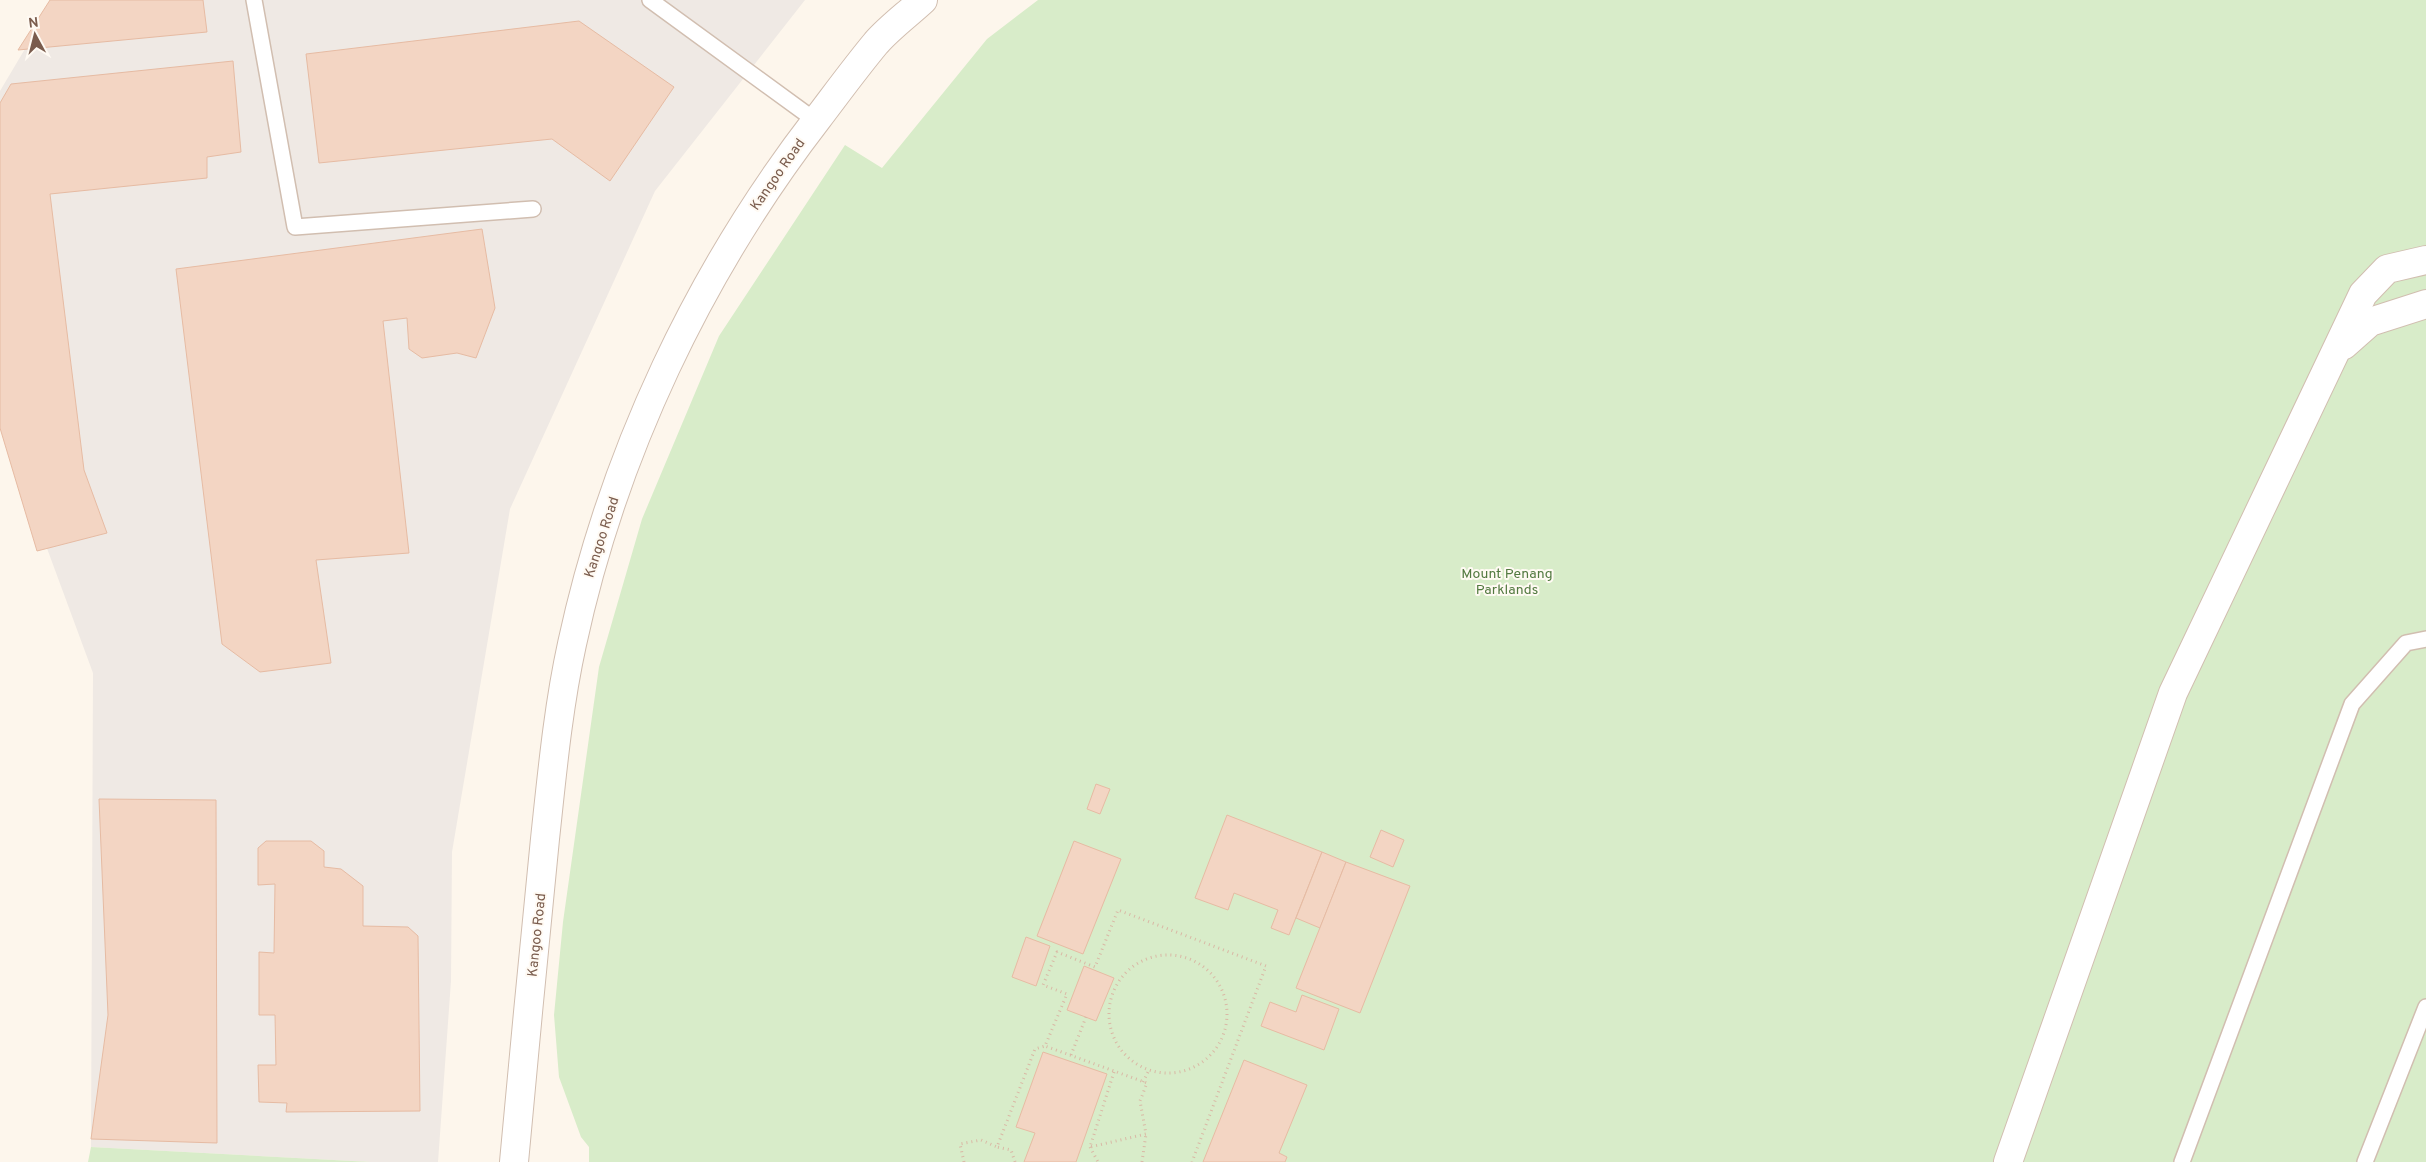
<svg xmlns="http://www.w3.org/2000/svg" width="2426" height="1162" font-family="Overpass,sans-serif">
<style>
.industrial{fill:#efe9e4}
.green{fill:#d8ecc9}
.building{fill:#f3d5c3;stroke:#e6bba3}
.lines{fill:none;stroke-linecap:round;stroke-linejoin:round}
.service-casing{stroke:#d1beb0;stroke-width:18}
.minor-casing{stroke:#d1beb0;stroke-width:30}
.path{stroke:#d9b8a5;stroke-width:3;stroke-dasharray:1 4;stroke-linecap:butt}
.service{stroke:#fff;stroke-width:15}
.minor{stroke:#fff;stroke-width:28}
.labels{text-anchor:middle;stroke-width:4;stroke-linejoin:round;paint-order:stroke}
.street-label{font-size:14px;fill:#7a5c4d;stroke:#fffaf3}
.park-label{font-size:14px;fill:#537a41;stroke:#fffaf3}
</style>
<rect width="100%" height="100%" fill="#fdf6ec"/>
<path class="industrial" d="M54,0H805L655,191L510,509L452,852L451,981L438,1162H371L91,1147L93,673L0,421V91Z"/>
<g class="green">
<path d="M1038,0H2426V1162H589V1147L581,1137L559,1077L554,1015L563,922L599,667L642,519L719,336L845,145L882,168L987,39Z"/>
<path d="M91,1147L371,1162H88Z"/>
</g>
<g class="building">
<path d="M50,0H203L207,32L18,50Z"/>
<path d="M579,21L674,87L610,181L552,139L319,163L306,54Z"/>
<path d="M233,61L241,152L207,157V178L50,194L84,470L107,533L37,551L0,428V103L11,84Z"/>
<path d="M482,229L495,308L476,358L457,353L422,358L409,349L407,318L383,321L409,553L316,560L331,663L260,672L222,644L176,269Z"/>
<path d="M1096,784L1110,789L1100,814L1087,809Z"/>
<path d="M99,799L216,800L217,1143L91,1139L108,1015Z"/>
<path d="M1227,815L1322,852L1289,935L1271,928L1278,910L1234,893L1228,910L1195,898Z"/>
<path d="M1381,830L1404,840L1393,867L1370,857Z"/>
<path d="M266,841H311L324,851V867L341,869L363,886V926L408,927L418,936L420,1111L286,1112L287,1103L259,1102L258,1065H276L275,1015H259V952L274,953L275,884L258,885V848Z"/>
<path d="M1074,841L1121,859L1083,954L1037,936Z"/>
<path d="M1322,852L1346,862L1320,928L1296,918Z"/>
<path d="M1346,862L1410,886L1360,1013L1296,988Z"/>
<path d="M1026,937L1050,946L1036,986L1012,977Z"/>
<path d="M1084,966L1114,978L1096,1021L1067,1010Z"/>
<path d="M1302,995L1339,1009L1324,1050L1261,1026L1270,1002L1296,1012Z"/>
<path d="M1043,1052L1107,1074L1076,1162H1024L1035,1133L1016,1127Z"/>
<path d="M1244,1060L1307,1085L1279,1153L1287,1157L1285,1162H1203Z"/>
</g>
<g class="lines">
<defs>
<g id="service">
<path d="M254,0L295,227L533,209"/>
<path d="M650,0L816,121"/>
<path d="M2182,1162L2352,704L2406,643L2426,639"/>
<path d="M2365,1162L2426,1007"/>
</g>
<g id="minor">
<path d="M2344,345L2370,322L2426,304"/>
<path d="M514,1162C524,1054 534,947 545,839C552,774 558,708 572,644C613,454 699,272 818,118C837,93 856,67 876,43C890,27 908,14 923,0"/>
<path d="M2008,1162L2173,693L2363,294L2387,269L2426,260"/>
</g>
</defs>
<use href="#service" class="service-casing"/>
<use href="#minor" class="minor-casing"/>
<g class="path">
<circle cx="1168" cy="1014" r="59"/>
<path d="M1071,1055L1086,1017"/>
<path d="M1114,1072L1090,1147L1146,1134L1140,1101L1147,1083L1045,1046L1067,994L1043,985L1057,952L1095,967L1118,910L1266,966L1192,1162"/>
<path d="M1143,1082L1149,1070"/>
<path d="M1090,1147L1098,1162"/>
<path d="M964,1162L960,1144L981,1140L997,1147"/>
<path d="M1015,1162L1011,1150L997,1147L1035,1049L1045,1046"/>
<path d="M1142,1162L1146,1134"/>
</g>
<use href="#service" class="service"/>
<use href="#minor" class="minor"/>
</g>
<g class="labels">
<g class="street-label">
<text transform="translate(777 174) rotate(-55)" y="5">Kangoo Road</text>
<text transform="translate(601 537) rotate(-72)" y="5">Kangoo Road</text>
<text transform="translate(536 935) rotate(-84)" y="5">Kangoo Road</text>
</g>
<g class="park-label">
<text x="1507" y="578">Mount Penang<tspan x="1507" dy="16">Parklands</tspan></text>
</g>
</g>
<g transform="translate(35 35) rotate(353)" stroke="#fffaf3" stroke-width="4" paint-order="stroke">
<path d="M0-4L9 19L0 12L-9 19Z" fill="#7a5c4d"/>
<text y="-8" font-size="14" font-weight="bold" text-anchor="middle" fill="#7a5c4d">N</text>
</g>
</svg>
